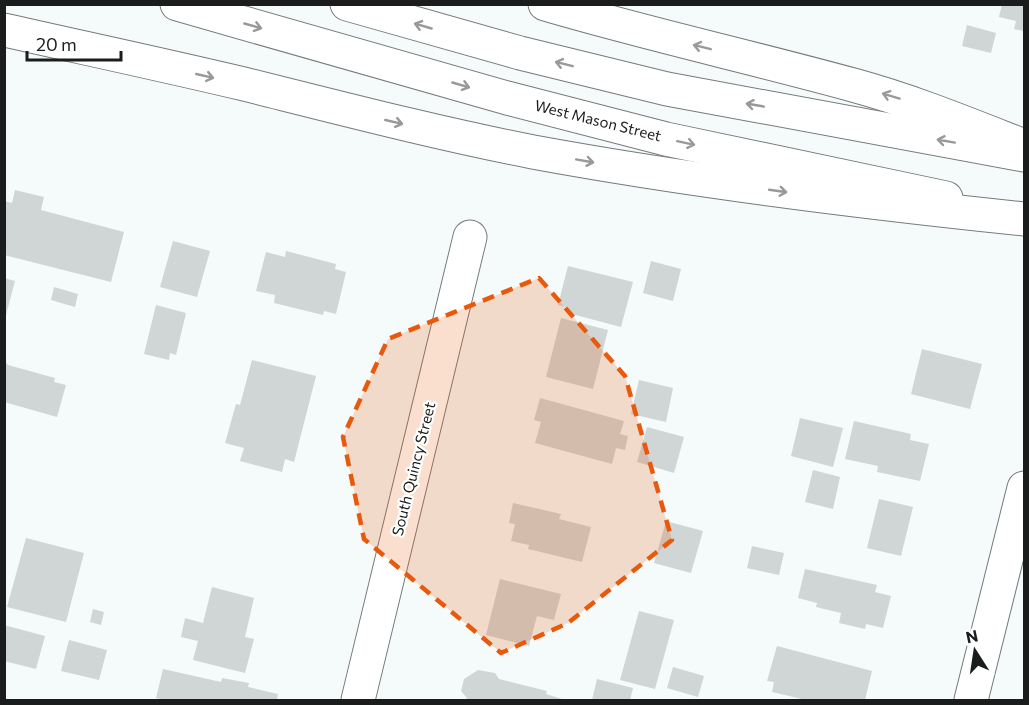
<svg xmlns="http://www.w3.org/2000/svg" width="1029" height="705" font-family="Commissioner,sans-serif">
<style>
.building{fill:#d0d5d5}
.lines{fill:none;stroke-linecap:round;stroke-linejoin:round}
.minor-casing{stroke:#767a7c;stroke-width:35}
.secondary-casing{stroke:#767a7c;stroke-width:35}
.primary-casing{stroke:#767a7c;stroke-width:35}
.minor{stroke:#fff;stroke-width:33}
.secondary{stroke:#fff;stroke-width:33}
.primary{stroke:#fff;stroke-width:33}
.oneway{stroke:#989999}
.marked{fill:#e8590c;fill-opacity:0.2;stroke:#e8590c;stroke-width:4.5;stroke-dasharray:12 8;stroke-linejoin:round}
.labels{text-anchor:middle;stroke-width:4.5;stroke-linejoin:round;paint-order:stroke}
.street-label{font-size:15px;fill:#1b1d1d;stroke:#fff}
</style>
<rect width="100%" height="100%" fill="#f5fafb"/>
<g class="building">
<path d="M1002,4H1024V31L1014,29L1016,21L999,17Z"/>
<path d="M967,25L996,33L991,53L962,46Z"/>
<path d="M15,190L44,197L41,210L124,232L111,282L4,255V201L12,203Z"/>
<path d="M173,241L210,251L197,297L160,287Z"/>
<path d="M286,251L336,264L335,269L346,272L336,314L324,311L323,315L274,303L275,295L256,291L266,252L285,257Z"/>
<path d="M651,261L681,269L673,301L643,293Z"/>
<path d="M568,266L633,282L621,327L568,313L569,308L558,305Z"/>
<path d="M4,278L15,281L5,319H4Z"/>
<path d="M54,287L78,294L75,307L51,300Z"/>
<path d="M156,305L186,313L176,355L170,353L169,360L144,354Z"/>
<path d="M561,318L608,330L593,389L546,377Z"/>
<path d="M922,349L982,364L970,409L911,394Z"/>
<path d="M4,360L8,365L55,378L54,382L66,385L57,417L4,402Z"/>
<path d="M252,360L316,376L294,462L285,459L282,472L240,461L244,448L225,443L236,404L240,405Z"/>
<path d="M639,380L673,388L666,422L631,414Z"/>
<path d="M540,398L624,421L620,434L628,436L625,450L616,448L612,464L535,443L541,422L534,420Z"/>
<path d="M800,418L843,428L833,467L791,456Z"/>
<path d="M854,421L911,434L910,440L929,444L920,481L877,472L878,466L845,459Z"/>
<path d="M647,427L684,437L674,473L637,462Z"/>
<path d="M813,470L840,477L833,509L805,502Z"/>
<path d="M879,499L913,507L901,556L867,548Z"/>
<path d="M513,503L561,514L559,519L591,527L582,562L528,549L529,545L511,541L515,524L509,523Z"/>
<path d="M666,521L703,531L691,573L654,563Z"/>
<path d="M26,538L84,553L66,622L7,607Z"/>
<path d="M752,546L784,553L779,575L747,568Z"/>
<path d="M805,569L877,585L875,592L891,596L883,628L866,624L865,629L839,623L841,613L816,607L817,603L798,598Z"/>
<path d="M500,579L561,594L554,620L537,616L529,646L486,635Z"/>
<path d="M212,587L254,598L245,637L254,639L245,673L193,660L198,641L181,637L185,618L203,623Z"/>
<path d="M93,609L104,612L101,625L90,622Z"/>
<path d="M639,611L674,620L655,689L620,680Z"/>
<path d="M4,625L45,636L36,669L4,661Z"/>
<path d="M69,640L107,650L99,680L61,671Z"/>
<path d="M777,646L872,671L865,700H806L772,692L774,682L767,681Z"/>
<path d="M673,667L704,676L698,697L667,688Z"/>
<path d="M163,669L221,682L222,678L249,683L248,687L278,694L277,700H165L156,698Z"/>
<path d="M478,670L495,673L499,679L547,691L546,694L565,700H466L467,698L461,691L464,679Z"/>
<path d="M597,679L633,688L630,700H592Z"/>
</g>
<g class="lines">
<defs>
<g id="minor">
<path d="M358,700L470,237"/>
<path d="M971,700L1024,488"/>
</g>
<g id="secondary">
<path d="M177,4L507,98L666,139L946,198"/>
<path d="M347,4L520,53L667,89L1024,155"/>
</g>
<g id="primary">
<path d="M545,4C647,34 751,57 853,85C912,101 968,124 1024,146"/>
<path d="M4,30C84,48 164,65 244,84C340,108 436,133 533,152C696,182 860,202 1024,219"/>
</g>
</defs>
<use href="#minor" class="minor-casing"/>
<use href="#secondary" class="secondary-casing"/>
<use href="#primary" class="primary-casing"/>
<use href="#minor" class="minor"/>
<use href="#secondary" class="secondary"/>
<use href="#primary" class="primary"/>
</g>
<defs><path id="oneway-shaft" d="M-6 0H5M1.5-3L5.5 0L1.5 3" fill="none" stroke-width="1.6" stroke-linecap="round" stroke-linejoin="round" transform="scale(1.5)"/></defs>
<g class="oneway">
<use href="#oneway-shaft" transform="translate(253 26) rotate(16)"/>
<use href="#oneway-shaft" transform="translate(423 26) rotate(-164)"/>
<use href="#oneway-shaft" transform="translate(702 47) rotate(-166)"/>
<use href="#oneway-shaft" transform="translate(564 64) rotate(-166)"/>
<use href="#oneway-shaft" transform="translate(205 76) rotate(13)"/>
<use href="#oneway-shaft" transform="translate(461 85) rotate(16)"/>
<use href="#oneway-shaft" transform="translate(891 96) rotate(-163)"/>
<use href="#oneway-shaft" transform="translate(755 105) rotate(-170)"/>
<use href="#oneway-shaft" transform="translate(394 122) rotate(13)"/>
<use href="#oneway-shaft" transform="translate(946 141) rotate(-170)"/>
<use href="#oneway-shaft" transform="translate(686 143) rotate(12)"/>
<use href="#oneway-shaft" transform="translate(585 161) rotate(10)"/>
<use href="#oneway-shaft" transform="translate(778 191) rotate(8)"/>
</g>
<path class="marked" d="M539,278L625,376L672,540L568,623L501,653L364,539L343,437L388,339Z"/>
<g class="labels">
<g class="street-label">
<text transform="translate(598 121) rotate(14)" y="5">West Mason Street</text>
<text transform="translate(414 469) rotate(-76)" y="5">South Quincy Street</text>
</g>
</g>
<rect width="1029" height="705" fill="none" stroke="#1b1d1d" stroke-width="12"/>
<g transform="translate(975 651) rotate(348)" stroke="#ffffff" stroke-width="4.5" paint-order="stroke">
<path d="M0-4.5L10 22L0 15L-10 22Z" fill="#1b1d1d"/>
<text y="-9" font-size="16" font-weight="bold" text-anchor="middle" fill="#1b1d1d">N</text>
</g>
<path d="M27 51v9h94v-9" fill="none" stroke="#1b1d1d" stroke-width="3"/>
<text x="36" y="51" font-size="18" fill="#1b1d1d" stroke="#ffffff" stroke-width="4.5" paint-order="stroke">20 m</text>
</svg>
